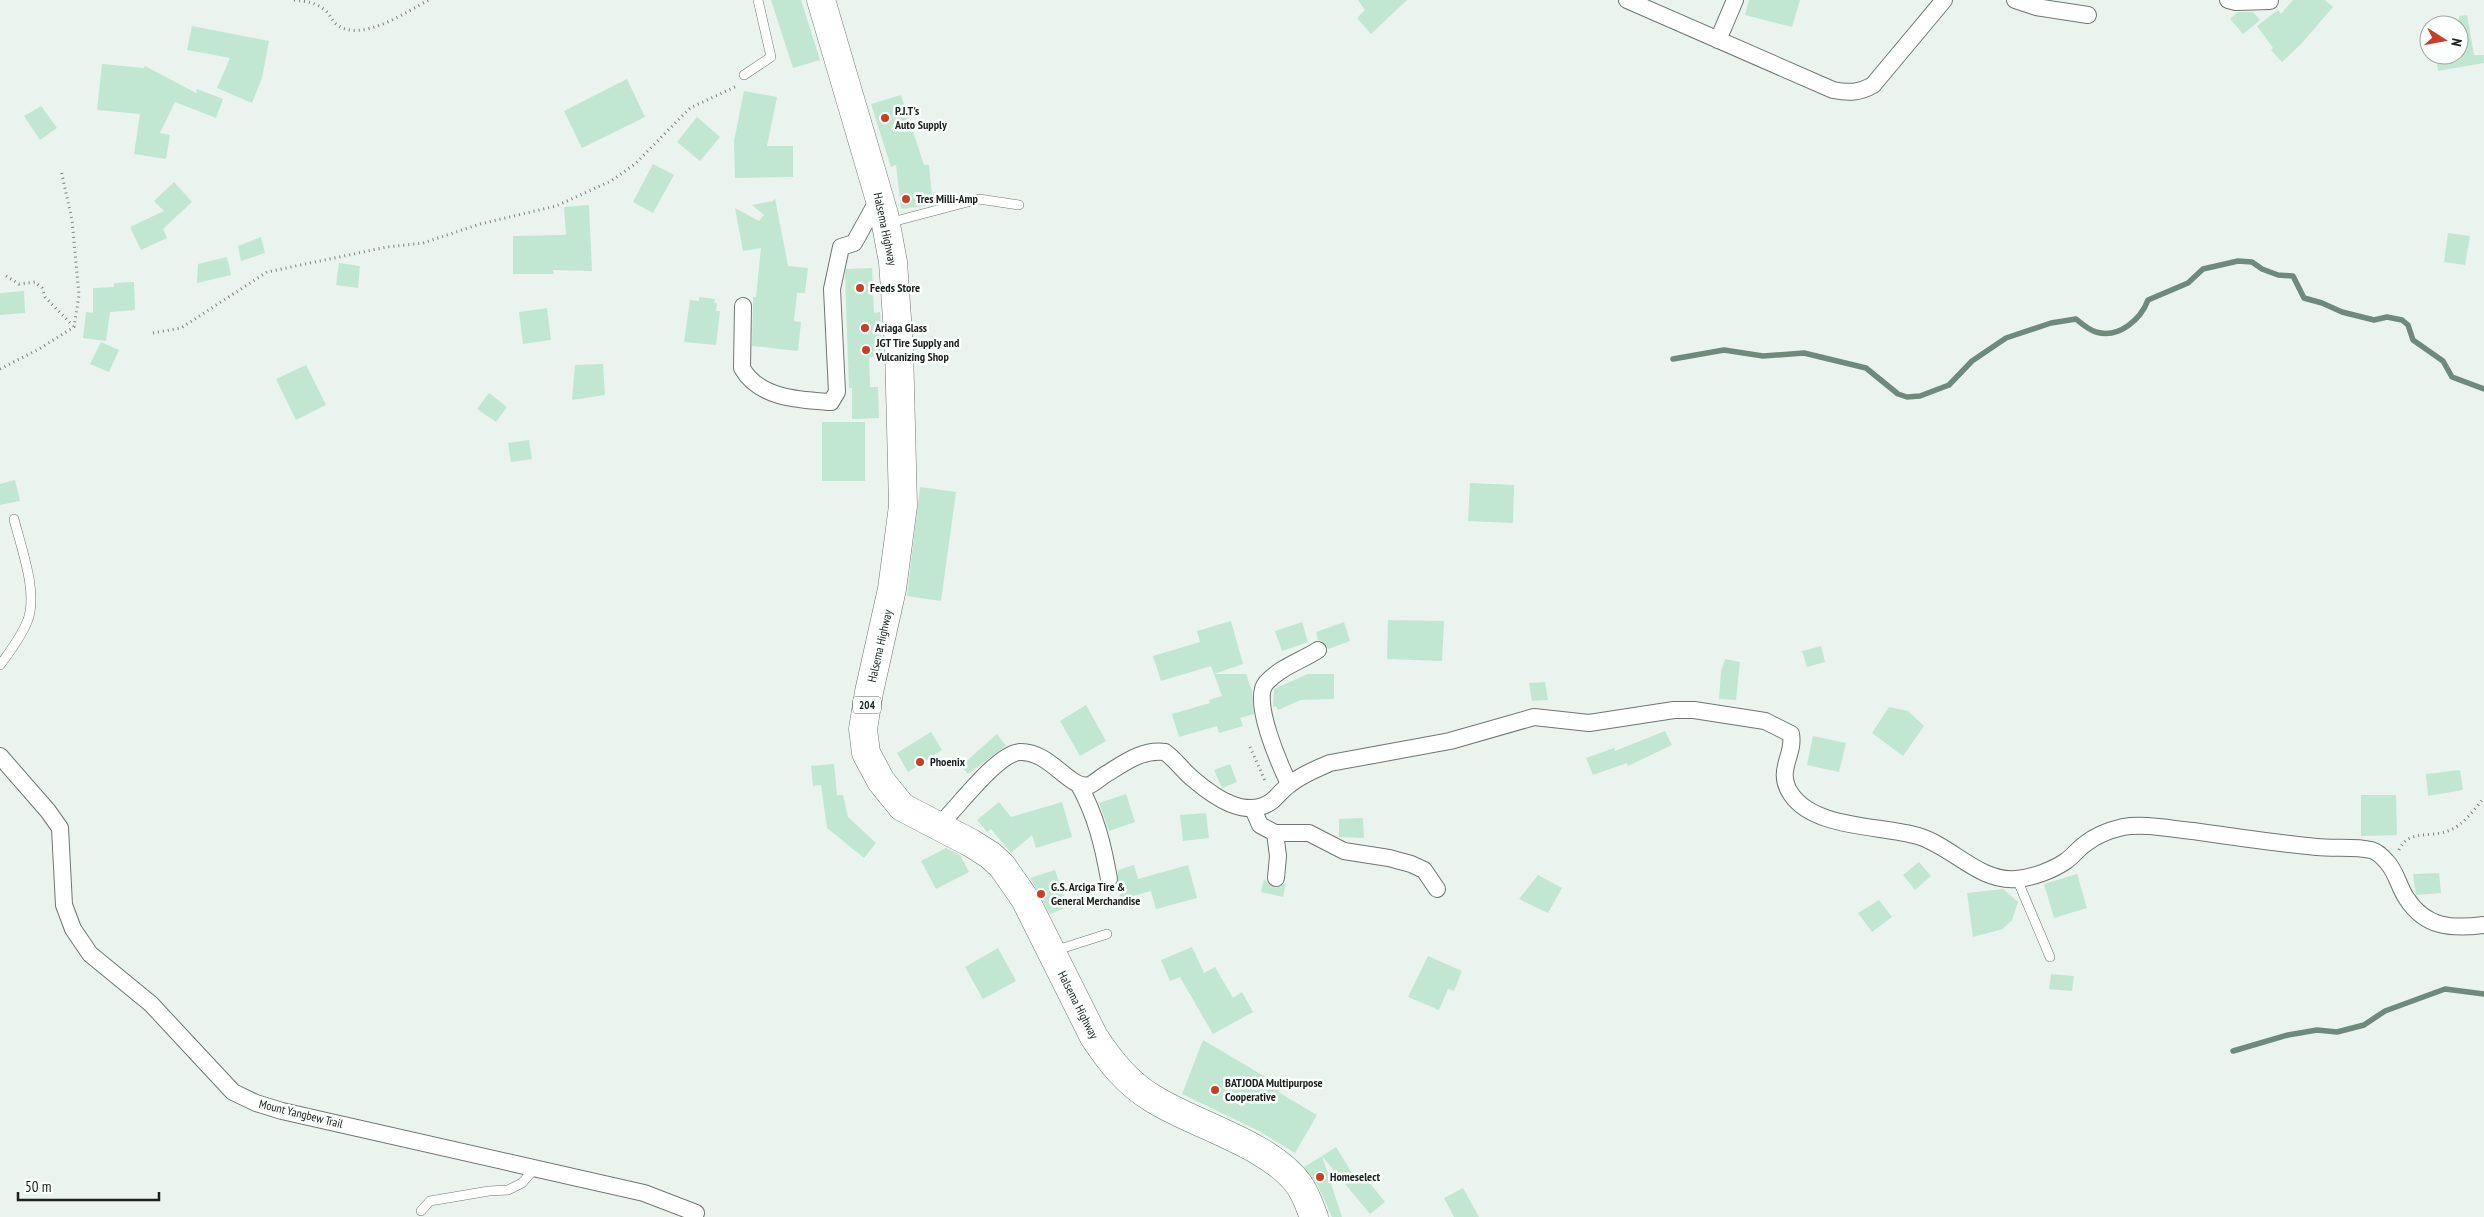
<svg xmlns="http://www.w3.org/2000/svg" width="2484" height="1217" font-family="'PT Sans Narrow',sans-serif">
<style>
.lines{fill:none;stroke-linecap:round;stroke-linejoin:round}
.stream{stroke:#6f8a7c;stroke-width:5.5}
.building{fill:#c1e7d3}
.lane-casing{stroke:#6f7672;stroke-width:10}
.street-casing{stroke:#6f7672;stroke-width:18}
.highway-casing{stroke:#6f7672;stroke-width:29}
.path{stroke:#7d837f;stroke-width:3;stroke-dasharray:1 4;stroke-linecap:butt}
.lane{stroke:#fff;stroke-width:9}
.street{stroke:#fff;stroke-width:16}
.highway{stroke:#fff;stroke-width:28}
.poi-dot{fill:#ca3e27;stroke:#fbfffd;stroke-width:2}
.labels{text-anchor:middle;stroke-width:5;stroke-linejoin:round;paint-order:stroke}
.shield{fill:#fbfffd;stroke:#606361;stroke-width:1}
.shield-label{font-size:11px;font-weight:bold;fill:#1d201e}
.poi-label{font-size:12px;font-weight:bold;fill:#1d201e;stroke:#fbfffd;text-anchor:start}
.street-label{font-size:12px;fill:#1d201e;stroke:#fbfffd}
</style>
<rect width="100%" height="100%" fill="#eaf3ee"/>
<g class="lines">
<g class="stream">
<path d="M1673,359L1724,350L1763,356L1804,353L1866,368L1898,394L1907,397L1920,396L1949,385L1972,361L2006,338L2051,323L2076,319C2082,324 2089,330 2096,332C2119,339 2141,319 2148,300L2188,283L2203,269L2238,261L2252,262L2262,269L2278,275L2293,276L2304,298L2322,303L2342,312L2374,320L2387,317L2402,320L2408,325L2413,340L2443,361L2452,377L2484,389"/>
<path d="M2233,1051L2288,1035L2317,1030L2337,1032L2364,1025L2385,1011L2445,989L2484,994"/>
</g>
</g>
<g class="building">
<path d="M771,0H801L820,60L793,68Z"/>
<path d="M1358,0H1407L1371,34L1357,18L1365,10Z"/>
<path d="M1749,0H1800L1792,27L1745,15Z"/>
<path d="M2293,0H2325L2333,7L2301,44L2282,62L2271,50L2273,48L2257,26L2278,10L2281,14Z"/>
<path d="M2238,12H2253L2260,20L2243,34L2230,19Z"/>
<path d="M2467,15L2474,55H2484V63L2438,71L2436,55H2459V16Z"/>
<path d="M192,26L269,41L262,78L252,103L217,88L230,58L187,50Z"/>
<path d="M102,64L144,68L145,66L196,93L197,89L223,99L216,118L175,102L160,133L170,135L166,159L134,154L140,114L97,110Z"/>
<path d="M627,79L645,117L582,148L564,111Z"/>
<path d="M744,91L777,97L767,146H793V177L735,178L734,141Z"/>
<path d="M901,95L924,165H929L933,205L901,209L896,165L891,167L871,104Z"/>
<path d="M41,106L57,128L40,140L24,116Z"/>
<path d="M697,117L720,137L700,161L677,142Z"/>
<path d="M653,164L674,175L653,213L633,202Z"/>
<path d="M174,182L192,202L163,229L167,238L141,250L130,227L164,211L154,201Z"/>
<path d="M775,198L788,266L808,268L805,293H797L794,321L801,322L798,351L752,346L753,304V297H756L761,248L743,251L735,208L759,221L764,215L752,205L773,201Z"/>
<path d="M589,205L592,271L553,270L554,274H513V236L566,235L564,207Z"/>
<path d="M2448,233L2470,236L2465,265L2444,262Z"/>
<path d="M261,237L265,253L241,261L238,246Z"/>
<path d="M227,257L231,275L197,283L198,264Z"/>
<path d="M339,263L360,266L358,288L336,285Z"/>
<path d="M872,268L874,313L880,312L882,356L869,357L870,387H878L879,418L852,419V388H849L845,276L846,269Z"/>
<path d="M134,282L135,310L110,312L106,341L83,338L86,312L93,313V288L114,287V283Z"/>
<path d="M24,291L25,313L0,315V293Z"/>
<path d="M699,297L715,299L714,303H717L716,311H720L716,345L684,342L690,300L699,301Z"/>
<path d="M547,308L551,340L523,344L519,312Z"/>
<path d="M101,342L119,350L109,372L90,364Z"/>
<path d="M603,364L605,395L572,400L575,365Z"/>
<path d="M306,365L326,405L296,420L276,379Z"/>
<path d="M489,393L507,407L496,422L477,409Z"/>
<rect x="822" y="422" width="43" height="59"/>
<path d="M529,440L532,459L511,462L508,443Z"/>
<path d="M15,480L20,501L0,505V484Z"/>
<path d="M1470,483L1514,485L1513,523L1468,521Z"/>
<path d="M920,487L956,492L941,601L907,596Z"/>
<path d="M1388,620L1444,621L1442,661L1387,659Z"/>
<path d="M1231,621L1243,664L1214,674L1211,666L1161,681L1153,656L1200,642L1197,631Z"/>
<path d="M1302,622L1308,642L1282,651L1275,631Z"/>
<path d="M1344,622L1350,641L1328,649L1323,642L1318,640L1316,632Z"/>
<path d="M1821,646L1825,662L1807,667L1802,651Z"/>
<path d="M1725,659L1740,662L1736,700L1719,699L1721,672Z"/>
<path d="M1214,674H1246L1252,691L1254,714L1240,718L1243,726L1219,733L1217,726L1179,737L1172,714L1210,703L1209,700L1222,696Z"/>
<path d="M1308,674H1334V699L1301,700L1278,710L1276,706L1273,707L1274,689Z"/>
<path d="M1545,682L1548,700L1532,701L1529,683Z"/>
<path d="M1086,705L1106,741L1080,756L1060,721Z"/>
<path d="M1889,707L1908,711L1924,726L1903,756L1872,733Z"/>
<path d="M1665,731L1672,745L1628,766L1627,763L1593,775L1586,758L1614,748L1615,751Z"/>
<path d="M931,732L942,750L908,772L897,753Z"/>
<path d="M997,734L1006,746L968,774L961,766Z"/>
<path d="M1813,736L1846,743L1839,772L1807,765Z"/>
<path d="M834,764L837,795H843L848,817L876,843L864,858L827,828L821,785L813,786L811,766Z"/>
<path d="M1230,764L1237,782L1222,788L1214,770Z"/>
<path d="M2460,770L2463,790L2428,796L2426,774Z"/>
<path d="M1126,794L1135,822L1109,831L1099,803Z"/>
<path d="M2361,795H2396L2397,835L2361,836Z"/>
<path d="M999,802L1011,817L1062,802L1072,837L1036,848L1032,835L1011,853L991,829L987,832L977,820Z"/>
<path d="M1206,813L1209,838L1183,841L1180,815Z"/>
<path d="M1363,818L1364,838L1339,837V819Z"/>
<path d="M946,848L960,855L969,872L936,889L921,861Z"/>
<path d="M1919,862L1931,876L1915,890L1903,875Z"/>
<path d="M1134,865L1138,879L1188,865L1197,898L1156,909L1151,891L1121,899L1117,885L1118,870Z"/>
<path d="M1055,870L1068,907L1050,914L1030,878Z"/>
<path d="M2439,873L2441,893L2416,895L2413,874Z"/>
<path d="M2077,874L2087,908L2054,918L2044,884Z"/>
<path d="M1538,875L1562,888L1548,913L1519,899Z"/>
<path d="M1264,879L1275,888L1286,883L1283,897L1261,892Z"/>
<path d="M2003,889L2018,902L2012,920L2003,929L1973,937L1967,893Z"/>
<path d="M1879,900L1892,917L1872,932L1858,913Z"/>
<path d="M1192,947L1204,973L1215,967L1233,998L1242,992L1253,1012L1213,1034L1180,977L1170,981L1161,960Z"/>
<path d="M998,948L1016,981L983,999L965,967Z"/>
<path d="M1428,956L1462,971L1454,991L1448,989L1439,1010L1408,997Z"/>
<path d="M2051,974L2074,976L2072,991L2049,989Z"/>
<path d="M1203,1040L1281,1086L1278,1092L1317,1115L1295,1153L1259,1131L1182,1094Z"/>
<path d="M1336,1147L1357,1181L1364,1176L1385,1202L1370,1214L1322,1156Z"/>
<path d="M1322,1156L1342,1217H1332L1316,1182L1304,1167Z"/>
<path d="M1463,1188L1479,1217H1454L1444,1198Z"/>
</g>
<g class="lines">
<defs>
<g id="lane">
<path d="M744,75L771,57L758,0"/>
<path d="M888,223L979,199L1019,205"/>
<path d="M0,665C9,653 21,637 27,622C39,594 21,548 14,519"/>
<path d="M2017,879L2050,957"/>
<path d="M1054,951L1107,934"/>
<path d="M421,1211L430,1201L489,1191L508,1190L522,1183L535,1168"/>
</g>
<g id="street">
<path d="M1627,0L1833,90C1849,93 1859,93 1873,85L1944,0"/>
<path d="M2015,0L2036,7L2088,15"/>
<path d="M2228,0L2236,2L2270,1"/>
<path d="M1718,40L1735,0"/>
<path d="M743,306L742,368C759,399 801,400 831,402L837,392L832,289L841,247L854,243L879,198"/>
<path d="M0,756L48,811L60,828L64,905L73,929L90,954L151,1004L233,1092L256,1103L282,1111L644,1193L696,1213"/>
<path d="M1289,784C1280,765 1251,700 1266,683C1279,668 1301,661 1318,650"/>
<path d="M1079,785C1096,816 1103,845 1109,879"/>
<path d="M1253,809L1260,825L1275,833L1278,856L1276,878"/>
<path d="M938,826C956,810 997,753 1020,752C1051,751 1070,791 1090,785C1094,783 1099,779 1103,776C1123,764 1141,749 1165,752C1176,760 1183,771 1193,779C1214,797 1246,820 1272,801C1278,796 1283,789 1289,785C1301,775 1316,769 1330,763L1450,741L1534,717L1589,723L1674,710H1694L1765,721L1791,734C1795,756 1775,770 1791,794C1814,829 1881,825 1918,836C1952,846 1979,882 2016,879C2032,878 2053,870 2066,861C2073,856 2078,849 2085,844C2095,836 2110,830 2123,827C2144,823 2171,829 2193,831C2234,837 2276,843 2317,847C2334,849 2354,846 2371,850C2379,852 2382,857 2387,862C2397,873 2399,888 2407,899C2426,928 2452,929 2484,925"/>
<path d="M1275,833H1309L1344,851L1389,858L1411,864L1424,870L1437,889"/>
</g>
<path id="highway" d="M821,0L884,214L893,262L899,347L903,506L892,589L869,692L863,729L866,753L881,781L902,807L971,843L990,855L1002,866L1025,899L1094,1037C1110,1061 1127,1083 1152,1098C1194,1125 1271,1144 1300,1186C1306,1195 1310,1207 1314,1217"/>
</defs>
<use href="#lane" class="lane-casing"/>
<use href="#street" class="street-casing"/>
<use href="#highway" class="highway-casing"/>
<g class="path">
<path d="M294,0C307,2 316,2 326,11C330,15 332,20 336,24C361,44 405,12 429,0"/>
<path d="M6,276L19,284L35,282L42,288L45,297L73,326"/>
<path d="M153,333L181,328L267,272L387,247L423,243L480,224L556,206L611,181L635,164L690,108L737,86"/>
<path d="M0,369L39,349L74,327L79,295L72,220L61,170"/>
<path d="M1250,747L1266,783"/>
<path d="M2399,850C2409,828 2432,839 2450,830C2464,825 2475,808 2484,798"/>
</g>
<use href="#lane" class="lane"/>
<use href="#street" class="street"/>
<use href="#highway" class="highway"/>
</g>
<g class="poi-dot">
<circle cx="885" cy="118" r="5"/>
<circle cx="906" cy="199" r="5"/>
<circle cx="860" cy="288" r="5"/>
<circle cx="865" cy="328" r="5"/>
<circle cx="866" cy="350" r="5"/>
<circle cx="920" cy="762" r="5"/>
<circle cx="1041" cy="894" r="5"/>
<circle cx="1215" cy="1090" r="5"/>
<circle cx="1320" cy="1177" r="5"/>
</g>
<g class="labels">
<rect class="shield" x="853" y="696.5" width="28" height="17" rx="4"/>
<g class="shield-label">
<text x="867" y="709">204</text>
</g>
<g class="poi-label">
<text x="895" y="115">P.J.T's<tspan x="895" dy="14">Auto Supply</tspan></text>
<text x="916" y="203">Tres Milli-Amp</text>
<text x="870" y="292">Feeds Store</text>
<text x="875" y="332">Ariaga Glass</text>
<text x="876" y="347">JGT Tire Supply and<tspan x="876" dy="14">Vulcanizing Shop</tspan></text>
<text x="930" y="766">Phoenix</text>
<text x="1051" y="891">G.S. Arciga Tire &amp;<tspan x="1051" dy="14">General Merchandise</tspan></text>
<text x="1225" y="1087">BATJODA Multipurpose<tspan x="1225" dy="14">Cooperative</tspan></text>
<text x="1330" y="1181">Homeselect</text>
</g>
<g class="street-label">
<text transform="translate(885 229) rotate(78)" y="4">Halsema Highway</text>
<text transform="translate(880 646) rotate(-77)" y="4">Halsema Highway</text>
<text transform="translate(1078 1005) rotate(63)" y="4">Halsema Highway</text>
<text transform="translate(301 1114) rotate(14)" y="4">Mount Yangbew Trail</text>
</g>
</g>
<g transform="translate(2444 40) rotate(101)"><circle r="24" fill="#fbfffd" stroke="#a2a6a4"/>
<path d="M0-4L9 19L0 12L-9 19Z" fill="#ca3e27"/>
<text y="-8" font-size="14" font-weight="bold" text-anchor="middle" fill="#1d201e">N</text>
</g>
<path d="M18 1192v8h141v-8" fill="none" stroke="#1d201e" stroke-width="2.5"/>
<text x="25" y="1192" font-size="15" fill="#1d201e" stroke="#fbfffd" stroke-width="4" paint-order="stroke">50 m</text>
</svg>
